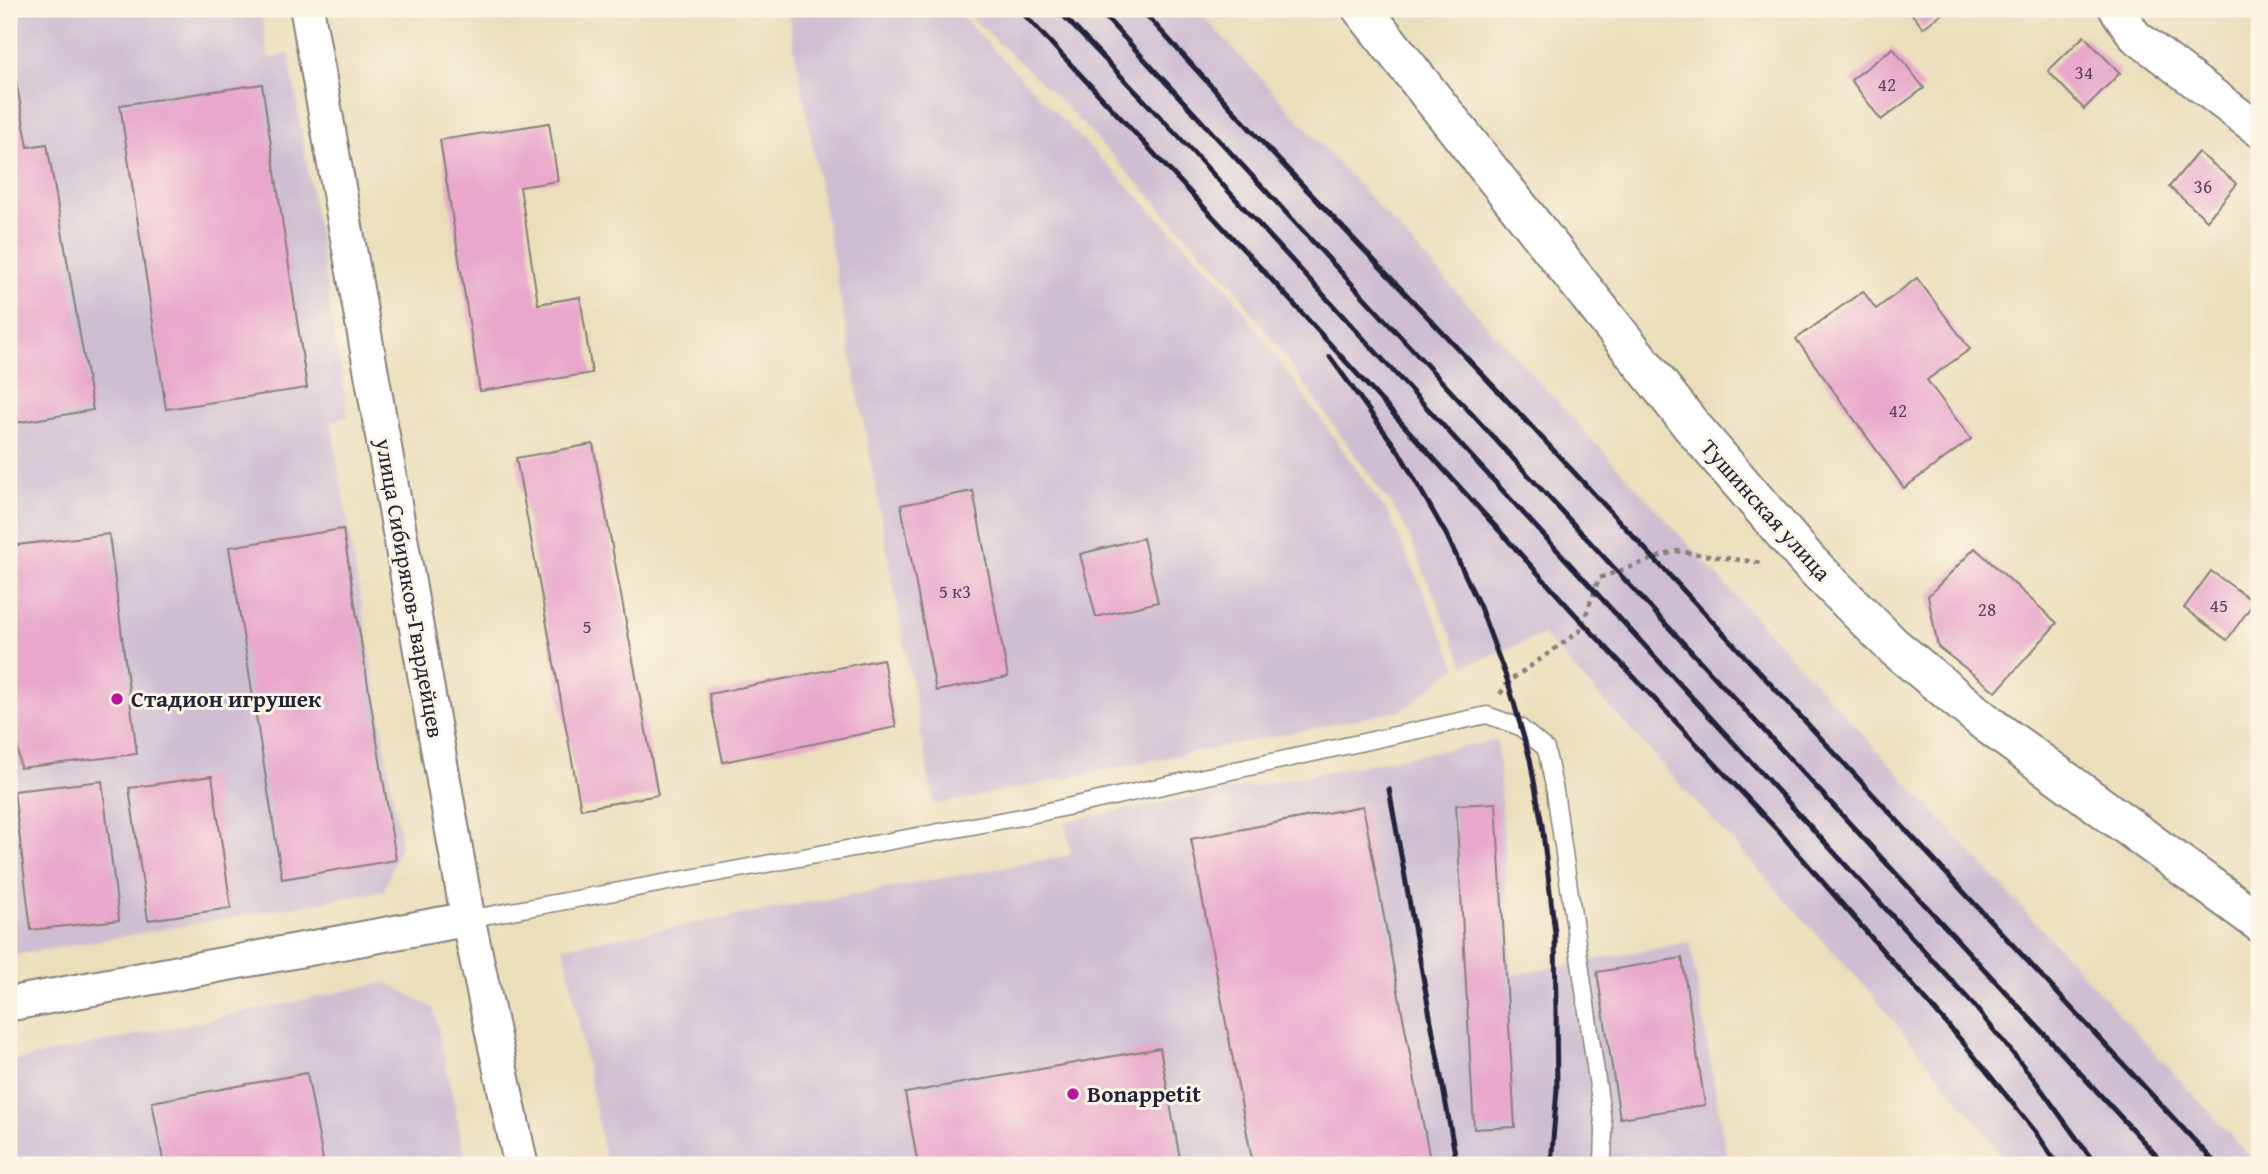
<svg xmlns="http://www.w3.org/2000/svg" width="2268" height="1174" font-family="'Gentium Book Plus',serif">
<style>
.industrial{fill:#cebed1}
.building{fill:#e8a7cb}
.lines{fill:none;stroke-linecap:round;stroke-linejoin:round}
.lane-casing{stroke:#86807b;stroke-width:19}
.street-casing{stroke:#86807b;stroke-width:37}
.secondary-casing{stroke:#86807b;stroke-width:42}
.path{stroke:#86807b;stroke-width:4.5;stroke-dasharray:5 5;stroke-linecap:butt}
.lane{stroke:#fff;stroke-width:16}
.street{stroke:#fff;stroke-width:33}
.secondary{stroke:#fff;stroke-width:38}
.rail{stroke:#22223b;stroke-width:5}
.poi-dot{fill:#b5179e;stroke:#fcf5e5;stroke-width:2.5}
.labels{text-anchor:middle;stroke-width:6;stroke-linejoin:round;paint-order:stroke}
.number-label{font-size:19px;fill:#54435f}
.street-label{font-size:23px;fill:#22223b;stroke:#fcf5e5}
.poi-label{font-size:23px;font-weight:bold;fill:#22223b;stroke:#fcf5e5;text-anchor:start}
</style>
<rect width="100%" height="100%" fill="#fcf5e5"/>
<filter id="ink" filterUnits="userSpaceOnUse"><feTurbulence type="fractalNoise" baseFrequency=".0143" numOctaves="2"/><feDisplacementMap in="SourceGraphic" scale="14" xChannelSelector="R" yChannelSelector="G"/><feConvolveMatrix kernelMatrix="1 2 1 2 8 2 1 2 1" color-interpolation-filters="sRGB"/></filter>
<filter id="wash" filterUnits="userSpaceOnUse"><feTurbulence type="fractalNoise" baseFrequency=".00686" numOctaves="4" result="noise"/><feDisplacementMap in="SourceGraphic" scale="28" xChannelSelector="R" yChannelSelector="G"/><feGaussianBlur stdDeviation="1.57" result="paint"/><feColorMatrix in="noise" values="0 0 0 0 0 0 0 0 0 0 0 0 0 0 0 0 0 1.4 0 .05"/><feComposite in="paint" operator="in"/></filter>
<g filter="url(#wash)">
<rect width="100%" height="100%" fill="#ebdebb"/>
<g class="industrial">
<path d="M9,9H260L269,58L289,54L348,417L331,421L401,843L384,891L9,956Z"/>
<path d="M787,9H954L1226,286L1389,515L1457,667L1403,710L934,805Z"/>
<path d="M962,9H1197L2258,1165H2007L1985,1131L1869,991L1543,635L1464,666L1402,520L1232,284L1059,99Z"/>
<path d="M1497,740L1512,975L1690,942L1728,1165H606L564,947L1071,855L1065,821Z"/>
<path d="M387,982L434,1009L467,1165H9V1062Z"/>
</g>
<g id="blocks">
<g class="building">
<path d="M1908,9H1948L1923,28Z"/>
<path d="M2084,36L2120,73L2084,109L2048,71Z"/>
<path d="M9,42L28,147L47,144L93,410L9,424Z"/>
<path d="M1893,48L1924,88L1881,120L1851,80Z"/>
<path d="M262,84L307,388L166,409L120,105Z"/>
<path d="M549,123L558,181L520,187L538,304L580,297L592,373L480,391L440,140Z"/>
<path d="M2198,152L2237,184L2207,220L2169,187Z"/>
<path d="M1917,278L1970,349L1927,380L1971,439L1904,488L1796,339L1863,291L1876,309Z"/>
<path d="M593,444L658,795L581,809L516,458Z"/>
<path d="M973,491L1008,677L936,691L901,505Z"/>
<path d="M343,529L396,860L282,879L229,547Z"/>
<path d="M109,534L137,754L20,768L9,679V546Z"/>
<path d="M1143,538L1158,602L1096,617L1080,554Z"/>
<path d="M1975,548L2057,623L1996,692L1938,647L1928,596Z"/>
<path d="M2211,571L2254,602L2227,640L2184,608Z"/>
<path d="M883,659L896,727L723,762L709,694Z"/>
<path d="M212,776L231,908L148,920L129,788Z"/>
<path d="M102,781L119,920L31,930L14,791Z"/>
<path d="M1496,803L1515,1127L1474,1129L1456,805Z"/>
<path d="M1363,806L1431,1165H1253L1191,839Z"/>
<path d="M1682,958L1705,1105L1620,1118L1597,972Z"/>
<path d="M1160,1048L1181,1165H918L905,1093Z"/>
<path d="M307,1073L324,1165H164L152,1102Z"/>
<path d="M58,1159L59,1165H31V1164Z"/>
</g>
</g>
</g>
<g filter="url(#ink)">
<use href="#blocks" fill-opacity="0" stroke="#86807b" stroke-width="2"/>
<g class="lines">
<defs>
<path id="lane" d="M468,919L1021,817L1487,715L1520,727L1546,749L1555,791L1604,1128L1603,1165"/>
<g id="street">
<path d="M307,9L468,919L521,1165"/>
<path d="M2116,9L2135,36L2259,130"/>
<path d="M9,1004L468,919"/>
</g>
<path id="secondary" d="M1362,9L1691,425L1808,561L1893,646L1989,725L2259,922"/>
</defs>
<use href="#lane" class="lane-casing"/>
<use href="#street" class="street-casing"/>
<use href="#secondary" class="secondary-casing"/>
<path class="path" d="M1500,694L1508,682L1580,631L1599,578L1676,551L1762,563"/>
<use href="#lane" class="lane"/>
<use href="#street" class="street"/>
<use href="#secondary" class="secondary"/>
<g class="rail">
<path d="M1019,9L1271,279L1573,612L1780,833L1966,1046L2035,1131L2058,1165"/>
<path d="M1057,9L1178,136L1971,1002L2033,1078L2096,1165"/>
<path d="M1098,9L2165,1165"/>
<path d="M1141,9L1273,154L1517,411L2217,1165"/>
<path d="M1330,357L1399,452L1447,536L1480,607L1508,682L1530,759L1542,825L1555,933L1557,1089L1551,1165"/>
<path d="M1389,789L1457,1165"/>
</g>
</g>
</g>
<g class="poi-dot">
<circle cx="117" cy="699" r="7"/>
<circle cx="1073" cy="1094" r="7"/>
</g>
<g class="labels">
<g class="number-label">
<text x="2084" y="79">34</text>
<text x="1887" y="91">42</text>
<text x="2203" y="193">36</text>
<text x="1898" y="417">42</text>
<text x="955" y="598">5 к3</text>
<text x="2219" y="612">45</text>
<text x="1987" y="616">28</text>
<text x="587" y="633">5</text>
</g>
<g class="street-label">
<text transform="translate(1766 510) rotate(48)" y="8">Тушинская улица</text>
<text transform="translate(410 588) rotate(80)" y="8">улица Сибиряков-Гвардейцев</text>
</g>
<g class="poi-label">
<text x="131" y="707">Стадион игрушек</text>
<text x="1087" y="1102">Bonappetit</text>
</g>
</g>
<rect width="2268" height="1174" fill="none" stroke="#fcf5e5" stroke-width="35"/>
</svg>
